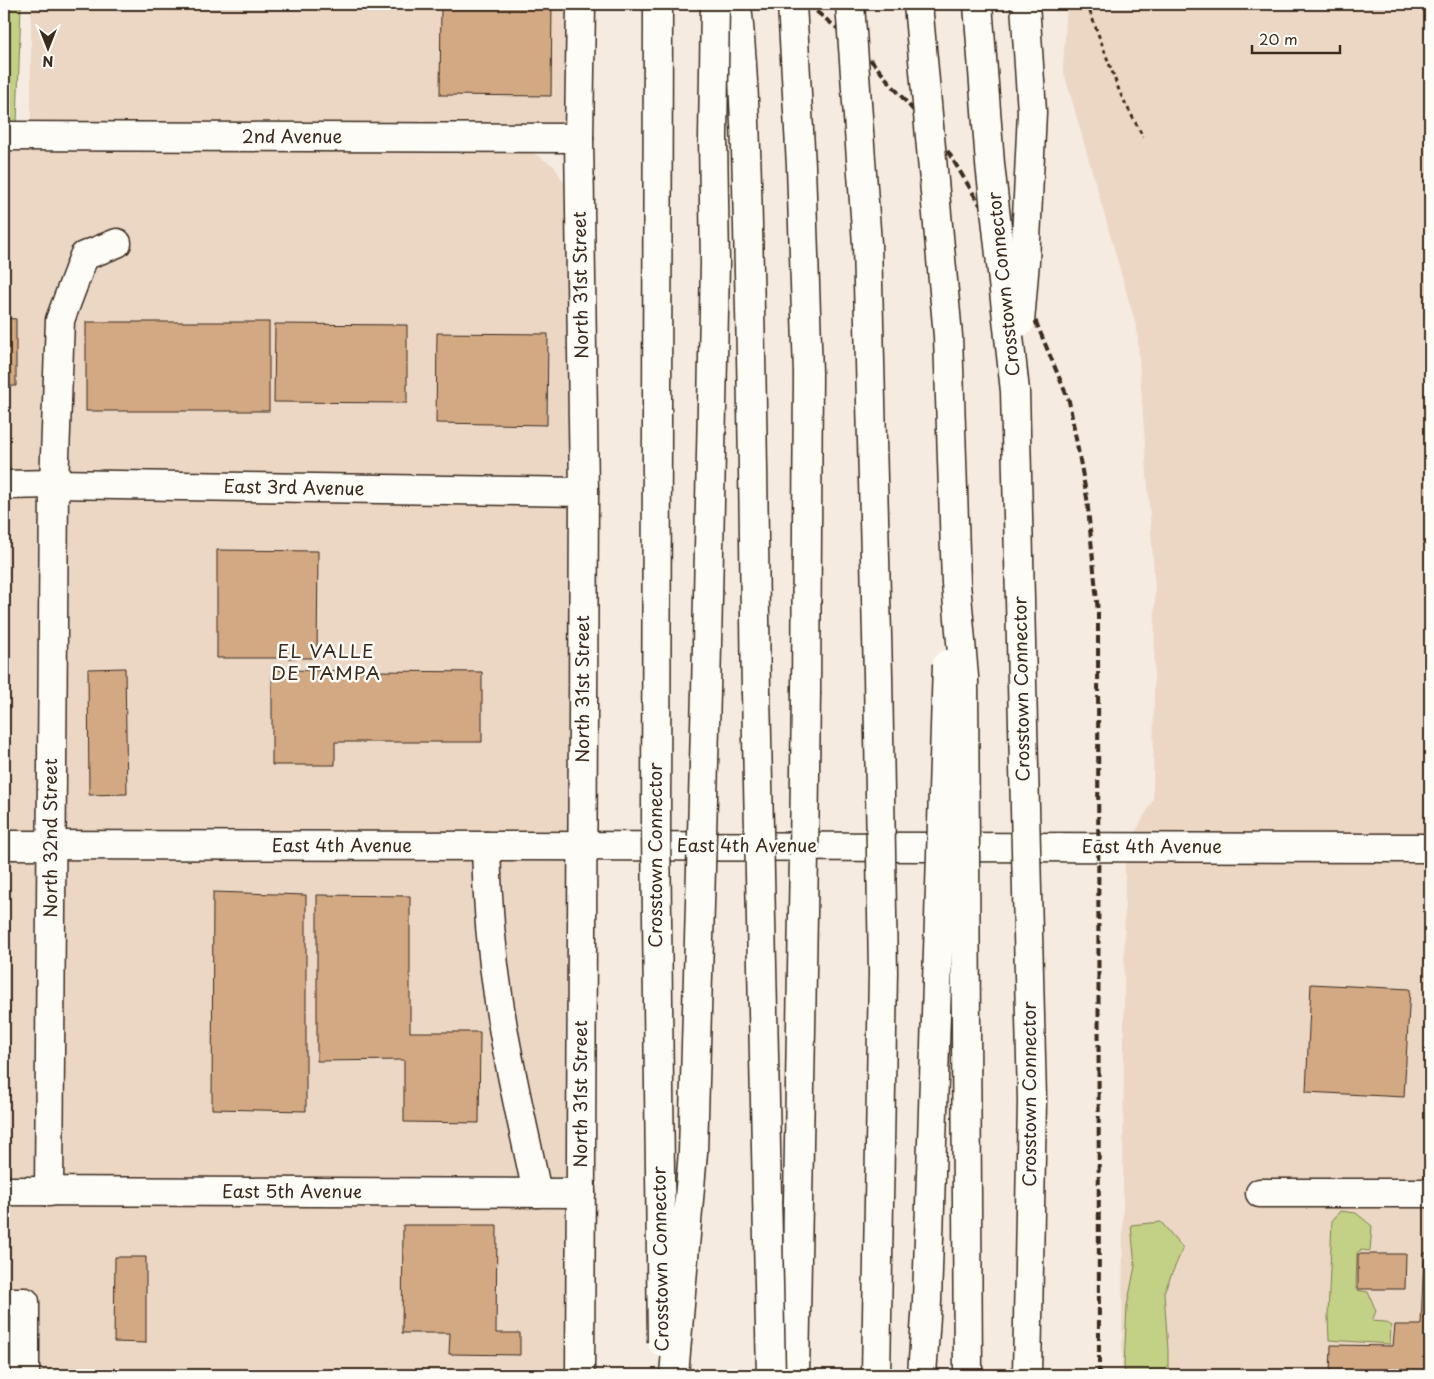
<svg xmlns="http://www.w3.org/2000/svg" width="1434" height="1379" font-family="'Playpen Sans',sans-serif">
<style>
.built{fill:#ebd7c4}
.green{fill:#c3d186;stroke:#7f7e52}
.building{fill:#d3a984;stroke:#3b2a1e}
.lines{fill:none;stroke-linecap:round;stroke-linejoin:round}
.minor-casing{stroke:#3b2a1e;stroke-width:31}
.highway-casing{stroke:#3b2a1e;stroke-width:31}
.path{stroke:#3b2a1e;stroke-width:3;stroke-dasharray:4 4;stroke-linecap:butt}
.minor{stroke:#fdfcf7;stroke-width:28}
.highway{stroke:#fdfcf7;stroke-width:28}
.rail{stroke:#3b2a1e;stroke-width:4;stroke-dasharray:8 4;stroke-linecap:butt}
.highway-bridge-casing{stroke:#3b2a1e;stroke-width:31;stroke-linecap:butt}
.highway-bridge{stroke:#fdfcf7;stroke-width:28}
.labels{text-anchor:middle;stroke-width:5;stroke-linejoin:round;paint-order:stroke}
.street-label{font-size:18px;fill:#3b2a1e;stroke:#fdfcf7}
.neighbourhood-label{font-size:19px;letter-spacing:1px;fill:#3b2a1e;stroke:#fdfcf7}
</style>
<rect width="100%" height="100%" fill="#f5ebe0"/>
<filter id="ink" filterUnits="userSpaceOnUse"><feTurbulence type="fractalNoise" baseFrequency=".02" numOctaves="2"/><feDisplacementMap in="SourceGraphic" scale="10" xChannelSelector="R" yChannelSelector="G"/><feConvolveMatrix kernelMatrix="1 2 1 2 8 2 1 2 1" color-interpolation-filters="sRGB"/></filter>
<g filter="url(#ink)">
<g class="built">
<path d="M31,4H578L576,130L31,126Z"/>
<path d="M1067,4H1430V1375H1122L1125,851L1153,800L1155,588L1137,329L1063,69Z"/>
<path d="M4,147L530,151L554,166L566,186L581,971L576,1375H4Z"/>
</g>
<g class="green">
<path d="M4,4H21L17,124H4Z"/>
<path d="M1340,1211L1356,1213L1372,1226L1370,1251L1361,1250L1357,1253L1356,1290L1368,1292L1376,1311L1372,1321L1385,1322L1391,1326L1390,1344L1329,1340L1328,1316L1332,1221Z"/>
<path d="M1161,1222L1183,1248L1164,1292L1168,1350V1375H1125L1124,1364L1127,1306L1135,1266L1131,1225Z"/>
</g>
<g class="building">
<path d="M441,4H552L551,96L440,95Z"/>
<path d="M4,318L16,319V386H4Z"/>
<rect x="86" y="322" width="183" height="89"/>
<path d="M275,324L407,325V403L274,402Z"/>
<path d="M437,333L548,334L547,425L436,423Z"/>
<path d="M217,550L318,551L317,658H217Z"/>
<path d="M125,668L127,794L89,795L88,669Z"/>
<path d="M272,670L482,672V742H335V765H272Z"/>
<path d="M213,892L306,895V1111L212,1109Z"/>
<path d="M317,895L410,896V1032H480L479,1123L404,1122V1060L317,1061Z"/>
<path d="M1311,984L1410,989L1404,1097L1306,1092Z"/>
<path d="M403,1225H497L496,1333H520V1355L449,1354L450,1333H402Z"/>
<path d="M1424,1253H1430V1375H1330L1331,1345L1393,1346L1395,1325H1421Z"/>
<path d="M1358,1254H1406L1405,1289H1358Z"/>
<path d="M115,1257H146V1343L114,1342Z"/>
</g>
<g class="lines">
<defs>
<g id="minor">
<path d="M4,136L579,138"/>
<path d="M4,485L54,484L584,492"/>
<path d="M4,845L1430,848"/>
<path d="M486,846C487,898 491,950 499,1002C508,1066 524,1129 537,1193"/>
<path d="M4,1191L581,1193"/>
<path d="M49,1192L54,484L60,320L84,256L117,243"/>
<path d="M1260,1193H1430"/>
<path d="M4,1302H25V1375"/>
<path d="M580,1375L584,492L579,138L581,4"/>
</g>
<g id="highway">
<path d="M737,4C746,93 747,183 749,272C753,412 754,552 756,692"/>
<path d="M792,4L801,166L808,373L806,692"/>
<path d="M795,1375L804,855"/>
</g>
</defs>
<use href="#minor" class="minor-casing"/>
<use href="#highway" class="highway-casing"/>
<path class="path" d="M1087,4L1120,93L1143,137"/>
<use href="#minor" class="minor"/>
<use href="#highway" class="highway"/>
<path class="rail" d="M807,4L857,44L947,150L1002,241L1069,401L1087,498L1098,612L1099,1375"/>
<defs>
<g id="highway-bridge">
<path d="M658,4L656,832L662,1342"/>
<path d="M850,4L867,244L878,675L883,972L876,1375"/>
<path d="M918,4L948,336L956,583L964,677L968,1375"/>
<path d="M978,4L990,164L1015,391L1032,1100L1027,1375"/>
<path d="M1020,322L1025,261L1032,112L1025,4"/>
<path d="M756,692L771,1375"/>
<path d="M804,855L806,692"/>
<path d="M674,1375L693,1152L706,692L715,263L713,138L715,4"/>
<path d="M922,1375L927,1301L947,664"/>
</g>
</defs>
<use href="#highway-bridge" class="highway-bridge-casing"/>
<use href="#highway-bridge" class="highway-bridge"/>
</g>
</g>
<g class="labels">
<g class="street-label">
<text x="292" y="143">2nd Avenue</text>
<text transform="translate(1004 284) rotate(-96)" y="6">Crosstown Connector</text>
<text transform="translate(581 285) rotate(-91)" y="6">North 31st Street</text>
<text transform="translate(294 488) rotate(1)" y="6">East 3rd Avenue</text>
<text transform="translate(583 689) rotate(-90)" y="6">North 31st Street</text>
<text transform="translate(1022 689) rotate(-91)" y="6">Crosstown Connector</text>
<text transform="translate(51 838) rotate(-90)" y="6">North 32nd Street</text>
<text x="342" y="852">East 4th Avenue</text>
<text x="747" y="852">East 4th Avenue</text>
<text x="1152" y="853">East 4th Avenue</text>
<text transform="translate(656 855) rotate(-90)" y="6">Crosstown Connector</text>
<text transform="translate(581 1094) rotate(-90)" y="6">North 31st Street</text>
<text transform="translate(1030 1094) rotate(-90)" y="6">Crosstown Connector</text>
<text x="292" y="1198">East 5th Avenue</text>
<text transform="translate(661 1259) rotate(-91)" y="6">Crosstown Connector</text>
</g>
<g class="neighbourhood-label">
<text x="326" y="658">EL VALLE<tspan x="326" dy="22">DE TAMPA</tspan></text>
</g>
</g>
<rect width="1434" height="1379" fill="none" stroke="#fdfcf7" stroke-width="20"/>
<rect x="10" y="10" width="1414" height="1359" fill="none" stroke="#3b2a1e" stroke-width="2" filter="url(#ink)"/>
<g transform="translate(48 48) rotate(180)" stroke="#fdfcf7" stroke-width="4" paint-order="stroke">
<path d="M0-4L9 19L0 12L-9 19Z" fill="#3b2a1e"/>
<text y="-8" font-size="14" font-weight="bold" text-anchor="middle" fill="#3b2a1e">N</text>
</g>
<path d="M1252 45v8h88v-8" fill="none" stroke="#3b2a1e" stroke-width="2.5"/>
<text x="1259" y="45" font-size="15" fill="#3b2a1e" stroke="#fdfcf7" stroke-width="4" paint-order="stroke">20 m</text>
</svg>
